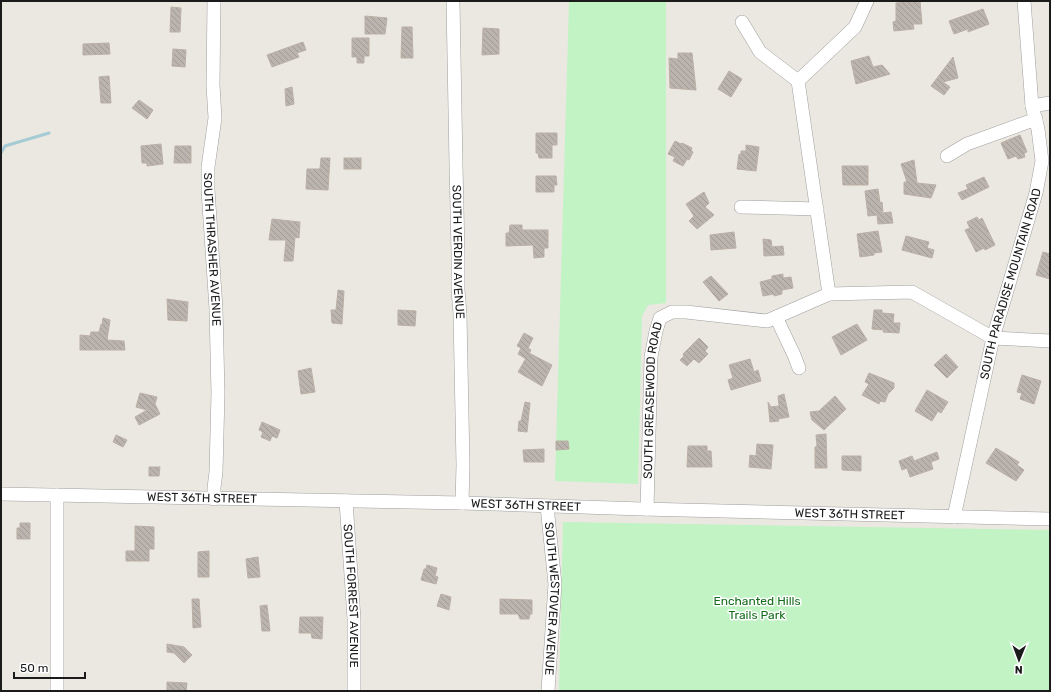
<svg xmlns="http://www.w3.org/2000/svg" width="1051" height="692" font-family="Rubik,sans-serif">
<style>
.park{fill:#c1f3c4}
.lines{fill:none;stroke-linecap:round;stroke-linejoin:round}
.stream{stroke:#a5cbd5;stroke-width:3}
.building{fill:url(#building-back-hatch);stroke:#bbafa5}
.minor-casing{stroke:#9f9f9f;stroke-width:14}
.minor{stroke:#fff;stroke-width:13}
.labels{text-anchor:middle;stroke-width:3;stroke-linejoin:round;paint-order:stroke}
.street-label{font-size:12px;fill:#1b1b1b;stroke:#fff}
.park-label{font-size:12px;fill:#156c1c;stroke:#fff}
</style>
<defs>
<pattern id="building-back-hatch" width="6" height="6" patternUnits="userSpaceOnUse"><rect width="6" height="6" fill="#bbb4ae"/><path d="M-1 5l2 2M0 0l6 6M5-1l2 2" fill="none" stroke="#a09a95"/></pattern>
</defs>
<rect width="100%" height="100%" fill="#ebe8e1"/>
<g class="park">
<path d="M569,1H666V303L648,305L642,316L638,484L555,481Z"/>
<path d="M563,522L1050,530V691H559Z"/>
</g>
<g class="lines">
<path class="stream" d="M1,153L5,146L49,133"/>
</g>
<g class="building">
<path d="M920,1L922,24H913L914,29L894,31L893,22L896,21V3Z"/>
<path d="M171,7L181,8L180,32H170Z"/>
<path d="M983,9L989,24L968,32V29L954,34L949,21Z"/>
<path d="M365,16L387,18L385,34H365Z"/>
<path d="M402,27H412L413,58H401Z"/>
<path d="M483,28L499,29V54L482,55Z"/>
<path d="M352,38H369V56H364V63H357V57H352Z"/>
<path d="M303,42L306,50L297,53L299,57L272,67L267,55Z"/>
<path d="M109,43L110,54L83,55V44Z"/>
<path d="M173,49L186,50L185,67L172,66Z"/>
<path d="M678,53H692L696,90L670,88L669,58L678,59Z"/>
<path d="M869,56L873,67L882,65L890,74L856,84L851,61Z"/>
<path d="M953,57L958,78L943,82L950,87L944,95L931,86Z"/>
<path d="M729,71L742,79L731,97L718,89Z"/>
<path d="M109,76L111,103H101L99,77Z"/>
<path d="M292,87L294,104L286,106L285,89Z"/>
<path d="M139,100L153,110L147,119L132,108Z"/>
<path d="M536,133H557V145H552V158H539L538,153H536Z"/>
<path d="M1020,135L1027,152L1024,153L1025,157L1018,159L1016,156L1008,159L1001,143Z"/>
<path d="M675,141L681,144L682,143L692,148L691,151L693,152L689,160L687,159L683,166L673,161L675,157L668,154Z"/>
<path d="M161,144L163,164L147,166V163H142L141,146Z"/>
<path d="M746,145L759,147L756,171L737,169L739,154L741,155V151H746Z"/>
<path d="M175,146H191V163H174Z"/>
<path d="M321,158H330L328,190L306,189L307,169H320Z"/>
<rect x="344" y="158" width="17" height="11"/>
<path d="M914,160L917,183L936,185L931,198L904,194V182H907L901,164Z"/>
<path d="M842,166H868V185H843Z"/>
<path d="M536,176H556L557,185H554V192H536Z"/>
<path d="M984,177L989,187L962,200L958,193L968,189L966,185Z"/>
<path d="M878,189L880,203L882,202L883,213L891,212L893,223L878,224L877,215L868,216L865,191Z"/>
<path d="M704,192L709,203L705,207L714,215L697,229L689,221L694,216L686,204Z"/>
<path d="M977,217L979,220L982,218L995,245L985,250L984,248L976,252L965,230L970,228L967,222Z"/>
<path d="M272,219L300,222L299,238L295,237L293,261H284L286,240H269Z"/>
<path d="M510,225H522V230H548V248H544V257L534,258L533,245L506,246V233H509Z"/>
<path d="M878,231L882,252L874,253V255L860,257L857,234Z"/>
<path d="M734,232L736,248L711,250L710,235Z"/>
<path d="M906,236L929,242L927,248L934,250L932,258L902,250Z"/>
<path d="M763,239L771,240L772,247L783,246L784,255L764,256Z"/>
<path d="M1043,252L1050,254V279L1036,275Z"/>
<path d="M783,274V278L791,277L793,288L782,290V294L774,296V294L763,296L760,282L772,279V276Z"/>
<path d="M711,276L728,294L719,301L703,282Z"/>
<path d="M338,290L344,291L342,324L332,323L331,310H336Z"/>
<path d="M167,299L188,302L187,321L168,320Z"/>
<path d="M398,310L416,311L415,326L398,325Z"/>
<path d="M874,310H882V313L894,314L893,323H900L899,333L883,332L884,330L872,329Z"/>
<path d="M103,318L110,320L107,340L124,341L125,350H80V335L90,336L91,332H99L101,324L102,325Z"/>
<path d="M857,324L867,340L841,355L832,337Z"/>
<path d="M524,333L533,338L528,348L531,350L526,359L518,354L521,348L517,346Z"/>
<path d="M699,338L708,347L705,351L708,354L699,363L694,359L687,366L680,360L684,356L683,354Z"/>
<path d="M529,353L552,365L542,386L518,372Z"/>
<path d="M946,354L958,367L947,378L934,365Z"/>
<path d="M750,359L754,372L758,370L761,381L731,390L728,380L733,378L729,365Z"/>
<path d="M311,368L315,392L301,394L298,371Z"/>
<path d="M869,373L894,383V388L888,394L885,402L880,401L879,404L862,395L869,384L865,382Z"/>
<path d="M1022,375L1041,381L1034,404L1020,399L1022,393L1017,392Z"/>
<path d="M927,390L948,402L941,413L938,411L932,421L915,411Z"/>
<path d="M140,393L157,397L155,404L160,414L139,425L135,417L147,410L136,407Z"/>
<path d="M784,394L789,417L778,419L779,421L770,422L768,402L771,407L779,406L778,396Z"/>
<path d="M835,396L846,409L824,430L812,420L810,412L819,411Z"/>
<path d="M525,402L530,403L527,432L518,431L519,421H521Z"/>
<path d="M262,422L280,430L277,438L272,436L270,441L261,437L263,432L259,430Z"/>
<path d="M826,434L827,468H815V447L817,446L816,435Z"/>
<path d="M116,435L127,440L123,447L113,442Z"/>
<path d="M556,441H568L569,449L556,450Z"/>
<path d="M757,444L773,445L771,469L749,467L750,455L756,456Z"/>
<path d="M688,446H707V451H711L712,467H687Z"/>
<path d="M996,448L1019,462L1017,465L1024,470L1016,481L986,463Z"/>
<path d="M544,449V462H524L523,450Z"/>
<path d="M937,452L939,459L931,462L933,469L910,477L907,468L902,470L899,461L912,456L914,461Z"/>
<path d="M842,456H861V471L842,470Z"/>
<path d="M149,467H160L159,476H149Z"/>
<path d="M20,523H30V539H17V528H20Z"/>
<path d="M135,526L154,527V549H149V561H126V551H135Z"/>
<path d="M209,551V577H198V552Z"/>
<path d="M258,557L260,577L248,578L246,559Z"/>
<path d="M427,565L437,568L435,576L438,577L436,584L421,580L424,569H426Z"/>
<path d="M441,594L451,597L449,610L437,606Z"/>
<path d="M192,599H199L201,627L193,628Z"/>
<path d="M500,599L532,600V614H530L529,619H520L518,614H500Z"/>
<path d="M267,605L270,631H262L260,606Z"/>
<path d="M300,617H323L322,639L312,638L311,633H299Z"/>
<path d="M167,644L184,647L192,655L184,663L174,653L167,652Z"/>
<path d="M167,682L187,683L186,691H167Z"/>
</g>
<g class="lines">
<defs>
<g id="minor">
<path id="s1" d="M214,1L213,85L215,118L208,167V190L216,309L218,393L216,472L214,488V499"/>
<path id="s2" d="M453,1L456,165L458,253V290L460,314L463,465L462,503"/>
<path d="M742,22L760,52L798,81"/>
<path d="M1032,106L1050,103"/>
<path d="M947,156L967,144L1036,119"/>
<path d="M741,207L817,209"/>
<path d="M829,294L798,81L855,27L867,1"/>
<path d="M776,317L794,355L799,368"/>
<path id="s3" d="M1,494L462,503L642,509L1050,519"/>
<path d="M57,495V691"/>
<path id="s4" d="M346,501L354,619V691"/>
<path id="s5" d="M547,506L555,584L548,691"/>
<path id="s6" d="M647,509L651,357L656,331L660,318L672,312H686L767,321L829,294L912,292L993,338L1050,341"/>
<path id="s7" d="M954,517L993,338L1036,193L1042,161L1038,129L1032,106L1024,1"/>
</g>
</defs>
<use href="#minor" class="minor-casing"/>
<use href="#minor" class="minor"/>
</g>
<g class="labels">
<g class="street-label">
<text dy="4" stroke="none"><textPath href="#s1" startOffset="249">SOUTH THRASHER AVENUE</textPath></text>
<text dy="4" stroke="none"><textPath href="#s2" startOffset="251">SOUTH VERDIN AVENUE</textPath></text>
<text dy="4" stroke="none"><textPath href="#s7" startOffset="240">SOUTH PARADISE MOUNTAIN ROAD</textPath></text>
<text dy="4" stroke="none"><textPath href="#s6" startOffset="109">SOUTH GREASEWOOD ROAD</textPath></text>
<text dy="4" stroke="none"><textPath href="#s3" startOffset="201">WEST 36TH STREET</textPath></text>
<text dy="4" stroke="none"><textPath href="#s3" startOffset="525">WEST 36TH STREET</textPath></text>
<text dy="4" stroke="none"><textPath href="#s3" startOffset="849">WEST 36TH STREET</textPath></text>
<text dy="4" stroke="none"><textPath href="#s4" startOffset="95">SOUTH FORREST AVENUE</textPath></text>
<text dy="4" stroke="none"><textPath href="#s5" startOffset="93">SOUTH WESTOVER AVENUE</textPath></text>
</g>
<g class="park-label">
<text x="757" y="605">Enchanted Hills<tspan x="757" dy="14">Trails Park</tspan></text>
</g>
</g>
<rect width="1051" height="692" fill="none" stroke="#1b1b1b" stroke-width="4"/>
<g transform="translate(1019 660) rotate(181)" stroke="#ffffff" stroke-width="3" paint-order="stroke">
<path d="M0-3L7 15L0 10L-7 15Z" fill="#1b1b1b"/>
<text y="-6" font-size="11" font-weight="bold" text-anchor="middle" fill="#1b1b1b">N</text>
</g>
<path d="M14 672v6h71v-6" fill="none" stroke="#1b1b1b" stroke-width="2"/>
<text x="20" y="672" font-size="12" fill="#1b1b1b" stroke="#ffffff" stroke-width="3" paint-order="stroke">50 m</text>
</svg>
